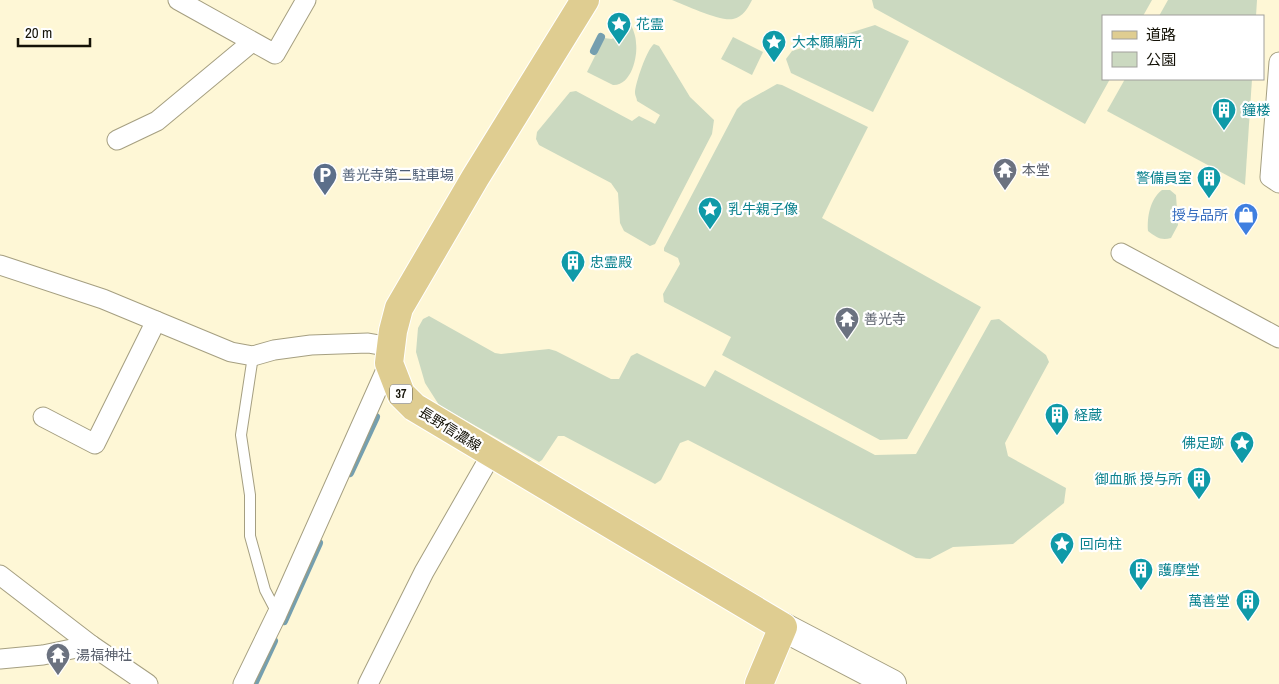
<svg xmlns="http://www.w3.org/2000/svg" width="1279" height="684" font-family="'Archivo Narrow','Noto Sans JP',sans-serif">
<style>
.green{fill:#cbd9c0}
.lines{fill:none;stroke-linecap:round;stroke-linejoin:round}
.stream{stroke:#759faf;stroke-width:8}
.lane-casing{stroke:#a59f81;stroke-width:12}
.street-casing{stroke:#a59f81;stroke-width:21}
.secondary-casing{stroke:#a59f81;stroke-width:30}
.primary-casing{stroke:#fff;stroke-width:30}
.lane{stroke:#fff;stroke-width:10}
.street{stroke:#fff;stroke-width:19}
.secondary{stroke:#fff;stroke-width:28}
.primary{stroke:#dfcd91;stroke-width:28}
.labels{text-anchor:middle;stroke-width:4.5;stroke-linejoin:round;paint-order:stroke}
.shield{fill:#fff;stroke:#5a5951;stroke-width:1}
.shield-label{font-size:12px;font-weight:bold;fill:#141207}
.culture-label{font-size:14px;fill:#0d838f;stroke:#fff;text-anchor:start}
.worship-label{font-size:14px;fill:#5b616d;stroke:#fff;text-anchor:start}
.service-label{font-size:14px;fill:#4e5e75;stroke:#fff;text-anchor:start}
.shop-label{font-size:14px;fill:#366cbe;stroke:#fff;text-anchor:end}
.street-label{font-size:14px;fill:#141207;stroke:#fff}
</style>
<rect width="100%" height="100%" fill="#fef7d6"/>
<g class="green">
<path d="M672,0H752C748,8 743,17 733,19C721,22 685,5 672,0Z"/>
<path d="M872,0H1152L1143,16H1103V79H1110L1085,124L874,8Z"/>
<path d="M1168,0H1257L1256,16H1159Z"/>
<path d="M623,22L630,23C633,29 636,36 636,43C638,57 631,86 613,85L587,72L604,38L612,39L615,36Z"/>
<path d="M875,25L909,41L873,112L791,73L786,59L792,51Z"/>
<path d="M733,37L763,52L752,75L721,59Z"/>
<path d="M654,44L659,46L690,97L714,120L712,134L655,244L650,246L624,231L620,223L618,193L611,183L539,145L536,139L537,132L570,92L576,91L632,121L639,116L655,124L660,115L637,101C637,98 635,96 635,93C635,84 647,49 654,44Z"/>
<path d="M1125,79H1252L1245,185L1107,111Z"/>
<path d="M777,84L782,85L868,127L822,218L981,307L907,439L880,440L722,355L731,337L664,302L663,294L680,264L678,258L664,251V248L737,109L743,103Z"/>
<path d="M1162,190H1170L1176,195L1178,225L1171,238C1161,241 1156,237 1148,231C1147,217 1150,199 1162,190Z"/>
<path d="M429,316L495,353L501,354L549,349L556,351L611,379H619L631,356L637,353L705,387L715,370L875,455L916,454L991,320L999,319L1046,355L1049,362L1005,443L1008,456L1066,488L1064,503L1013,544L953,547L930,559L916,558L688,440L680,443L661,480L655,484L564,436H558L542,460L539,462L439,405L425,383L416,352L418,328L423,319Z"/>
</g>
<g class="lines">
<g class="stream">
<path d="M594,51L601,37"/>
<path d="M350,473L376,417"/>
<path d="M284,621L319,543"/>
<path d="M254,684L274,641"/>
</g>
<defs>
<path id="lane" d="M253,356L241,435L250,495V536L265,590L277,613"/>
<g id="street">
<path d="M178,0L275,54L306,0"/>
<path d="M1279,62L1270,177L1279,183"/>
<path d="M117,140L157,121L252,42"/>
<path d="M1121,253L1279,338"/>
<path d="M0,265L103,299L231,352L253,356L274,350L311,345L368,343L391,347"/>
<path d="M43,417L95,444L156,321"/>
<path d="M0,575L91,645L148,684"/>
<path d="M0,659L43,655L91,645"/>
<path d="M243,684L277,614L389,363"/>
<path d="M368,684L424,572L491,455"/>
</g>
<path id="secondary" d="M783,627L892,684"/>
<path id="primary" d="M585,0L475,178L399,308L393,331L389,363L401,394L414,407L783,627L759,684"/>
</defs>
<use href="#lane" class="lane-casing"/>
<use href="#street" class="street-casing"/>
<use href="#secondary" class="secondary-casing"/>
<use href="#primary" class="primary-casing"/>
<use href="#lane" class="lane"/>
<use href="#street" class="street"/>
<use href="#secondary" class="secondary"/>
<use href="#primary" class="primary"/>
</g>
<defs>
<symbol id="sight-pin" viewBox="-11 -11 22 30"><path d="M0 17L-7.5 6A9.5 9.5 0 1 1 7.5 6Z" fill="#0f9aa8" stroke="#fff"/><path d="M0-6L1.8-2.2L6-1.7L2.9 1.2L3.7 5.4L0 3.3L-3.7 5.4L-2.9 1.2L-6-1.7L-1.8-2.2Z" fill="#fff"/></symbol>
<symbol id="building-pin" viewBox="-11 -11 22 30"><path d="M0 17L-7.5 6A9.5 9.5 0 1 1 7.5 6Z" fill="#0f9aa8" stroke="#fff"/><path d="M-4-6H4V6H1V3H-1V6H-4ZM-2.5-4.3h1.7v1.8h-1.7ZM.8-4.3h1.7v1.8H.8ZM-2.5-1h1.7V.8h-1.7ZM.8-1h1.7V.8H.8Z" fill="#fff"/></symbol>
<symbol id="temple-pin" viewBox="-11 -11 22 30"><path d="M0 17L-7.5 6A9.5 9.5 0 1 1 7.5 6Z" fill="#6b7280" stroke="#fff"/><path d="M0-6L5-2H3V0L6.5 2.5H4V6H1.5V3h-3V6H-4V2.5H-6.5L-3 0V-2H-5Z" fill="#fff"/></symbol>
<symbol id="parking-pin" viewBox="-11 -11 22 30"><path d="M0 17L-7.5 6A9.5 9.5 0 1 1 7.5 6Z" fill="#5c6f8a" stroke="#fff"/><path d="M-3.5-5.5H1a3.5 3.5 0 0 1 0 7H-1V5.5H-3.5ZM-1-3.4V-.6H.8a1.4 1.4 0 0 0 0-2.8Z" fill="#fff"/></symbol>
<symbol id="shop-pin" viewBox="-11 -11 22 30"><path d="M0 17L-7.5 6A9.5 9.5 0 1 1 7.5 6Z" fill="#3f7fe0" stroke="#fff"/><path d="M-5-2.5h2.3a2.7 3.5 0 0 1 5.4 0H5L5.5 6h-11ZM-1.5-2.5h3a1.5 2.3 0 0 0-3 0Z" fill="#fff"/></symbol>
</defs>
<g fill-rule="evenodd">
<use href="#sight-pin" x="605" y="10" width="28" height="38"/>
<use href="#sight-pin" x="760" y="28" width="28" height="38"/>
<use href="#building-pin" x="1210" y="96" width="28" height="38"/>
<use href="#temple-pin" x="991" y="156" width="28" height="38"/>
<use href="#parking-pin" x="311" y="161" width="28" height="38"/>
<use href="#building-pin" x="1195" y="164" width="28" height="38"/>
<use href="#sight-pin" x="696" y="195" width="28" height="38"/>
<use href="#shop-pin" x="1232" y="201" width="28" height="38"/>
<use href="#building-pin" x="559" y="248" width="28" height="38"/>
<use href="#temple-pin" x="833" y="305" width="28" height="38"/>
<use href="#building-pin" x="1043" y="401" width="28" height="38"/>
<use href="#sight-pin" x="1228" y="429" width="28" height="38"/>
<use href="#building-pin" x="1185" y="465" width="28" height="38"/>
<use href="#sight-pin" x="1048" y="530" width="28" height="38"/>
<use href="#building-pin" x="1127" y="556" width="28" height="38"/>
<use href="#building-pin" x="1234" y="587" width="28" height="38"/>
<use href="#temple-pin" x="44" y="641" width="28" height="38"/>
</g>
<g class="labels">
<rect class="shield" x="390" y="384.5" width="22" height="19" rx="4"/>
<g class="shield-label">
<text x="401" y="398">37</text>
</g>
<g class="culture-label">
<text x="636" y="29">花霊</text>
<text x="792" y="47">大本願廟所</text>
<text x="1242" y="115">鐘楼</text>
<text x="1192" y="183" text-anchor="end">警備員室</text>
<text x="728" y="214">乳牛親子像</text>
<text x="590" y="267">忠霊殿</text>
<text x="1074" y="420">経蔵</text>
<text x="1224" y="448" text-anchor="end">佛足跡</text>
<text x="1182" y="484" text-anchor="end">御血脈 授与所</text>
<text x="1080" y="549">回向柱</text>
<text x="1158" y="575">護摩堂</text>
<text x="1230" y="606" text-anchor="end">萬善堂</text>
</g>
<g class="worship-label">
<text x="1022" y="175">本堂</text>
<text x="864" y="324">善光寺</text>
<text x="76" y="660">湯福神社</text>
</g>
<g class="service-label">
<text x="342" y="180">善光寺第二駐車場</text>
</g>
<g class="shop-label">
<text x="1228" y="220">授与品所</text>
</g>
<g class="street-label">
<text transform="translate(450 429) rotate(32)" y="5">長野信濃線</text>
</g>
</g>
<rect x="1102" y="15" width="162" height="65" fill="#ffffff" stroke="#a1a09c"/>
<rect x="1112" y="31" width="25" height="8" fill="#dfcd91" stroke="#a1a09c"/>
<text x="1146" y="40" font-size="15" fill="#141207">道路</text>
<rect x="1112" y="52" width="25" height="15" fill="#cbd9c0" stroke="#a1a09c"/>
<text x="1146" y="65" font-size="15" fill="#141207">公園</text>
<path d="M18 38v8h72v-8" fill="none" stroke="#141207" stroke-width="2.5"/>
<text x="25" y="38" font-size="15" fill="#141207" stroke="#ffffff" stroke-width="4" paint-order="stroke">20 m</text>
</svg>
